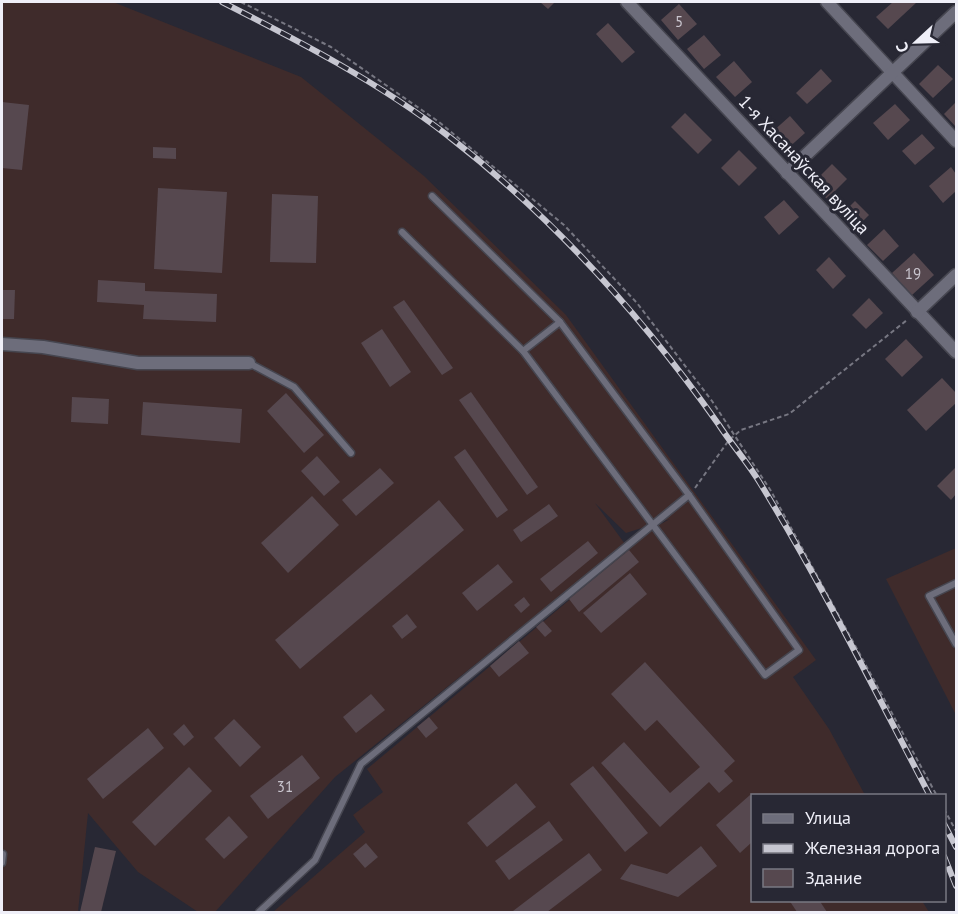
<svg xmlns="http://www.w3.org/2000/svg" width="958" height="914" font-family="'PT Sans',sans-serif">
<style>
.industrial{fill:#3f2b2b;fill-rule:evenodd}
.building{fill:#56484f}
.lines{fill:none;stroke-linecap:round;stroke-linejoin:round}
.service-casing{stroke:#464650;stroke-width:9}
.minor-casing{stroke:#464650;stroke-width:15}
.path{stroke:#777782;stroke-width:2;stroke-dasharray:4.5 3;stroke-linecap:butt}
.service{stroke:#6d6d7b;stroke-width:6}
.minor{stroke:#6d6d7b;stroke-width:12}
.rail-casing{stroke:#c6c6d0;stroke-width:6}
.rail{stroke:#282834;stroke-width:4;stroke-dasharray:11;stroke-linecap:butt}
.labels{text-anchor:middle;stroke-width:6;stroke-linejoin:round;paint-order:stroke}
.number-label{font-size:15px;fill:#c9c5ce}
.street-label{font-size:18px;fill:#efeff8;stroke:#282834}
</style>
<rect width="100%" height="100%" fill="#282834"/>
<g class="industrial">
<path d="M2,2H113L301,77L424,176L566,315L816,660L793,677L829,729L865,795L752,796V900L922,901L929,912H273L365,832L353,815L383,792L367,769L629,550L625,544L335,777L215,912H198L138,872L88,813L78,912H2ZM595,503L626,533L670,519L625,544Z"/>
<path d="M956,548V715L886,579Z"/>
</g>
<g class="building">
<path d="M540,2H555L548,9Z"/>
<path d="M893,2H917L888,29L876,17Z"/>
<path d="M679,4L697,24L678,40L661,20Z"/>
<path d="M608,23L635,52L622,63L596,34Z"/>
<path d="M704,35L721,55L704,69L687,49Z"/>
<path d="M734,61L752,82L735,97L716,77Z"/>
<path d="M938,65L953,79L933,98L919,84Z"/>
<path d="M821,69L832,81L807,104L796,93Z"/>
<path d="M2,102L29,105L22,170L2,168Z"/>
<path d="M956,102V127L944,114Z"/>
<path d="M895,104L910,120L888,140L873,123Z"/>
<path d="M685,113L712,140L698,154L671,127Z"/>
<path d="M790,116L805,133L786,150L771,133Z"/>
<path d="M922,134L935,148L915,165L902,151Z"/>
<path d="M153,147L176,148V159L153,158Z"/>
<path d="M739,150L757,168L739,186L721,168Z"/>
<path d="M832,164L847,179L827,199L812,184Z"/>
<path d="M951,167L956,174V191L943,203L929,186Z"/>
<path d="M158,188L227,192L222,273L154,269Z"/>
<path d="M272,194L318,196L316,263L270,262Z"/>
<path d="M784,200L799,217L779,235L764,217Z"/>
<path d="M855,201L869,215L854,230L840,216Z"/>
<path d="M884,229L899,246L883,261L867,245Z"/>
<path d="M914,253L934,275L912,295L892,273Z"/>
<path d="M829,257L846,276L833,289L816,270Z"/>
<path d="M98,280L145,283V291L217,294L216,322L143,319L144,305L97,302Z"/>
<path d="M2,290H15L14,319H2Z"/>
<path d="M869,298L883,313L866,329L852,315Z"/>
<path d="M404,300L453,368L442,375L393,307Z"/>
<path d="M382,329L411,372L390,387L361,343Z"/>
<path d="M906,339L923,357L902,377L885,359Z"/>
<path d="M942,378L956,393V403L926,431L907,410Z"/>
<path d="M471,392L538,487L527,495L459,400Z"/>
<path d="M286,393L324,435L304,453L267,411Z"/>
<path d="M72,397L109,399L108,424L71,422Z"/>
<path d="M143,402L242,409L240,443L141,435Z"/>
<path d="M465,449L508,510L497,518L454,457Z"/>
<path d="M317,456L340,482L324,496L301,471Z"/>
<path d="M956,467V494L951,500L937,486Z"/>
<path d="M380,468L394,483L356,516L342,500Z"/>
<path d="M312,496L339,525L288,573L261,543Z"/>
<path d="M439,500L464,530L300,669L275,640Z"/>
<path d="M549,504L558,516L521,542L513,530Z"/>
<path d="M588,541L598,553L551,592L540,579Z"/>
<path d="M629,550L639,562L579,612L569,599Z"/>
<path d="M498,564L513,582L477,611L462,593Z"/>
<path d="M630,573L647,594L601,633L583,613Z"/>
<path d="M524,597L530,605L521,613L514,605Z"/>
<path d="M407,614L417,627L402,639L392,626Z"/>
<path d="M543,621L552,631L545,637L536,627Z"/>
<path d="M519,641L529,653L499,677L490,666Z"/>
<path d="M645,662L735,761L724,771L733,781L719,793L709,782L660,827L601,763L624,742L670,793L700,767L657,720L645,731L611,694Z"/>
<path d="M371,694L385,710L356,733L343,717Z"/>
<path d="M429,717L438,728L426,738L417,727Z"/>
<path d="M234,719L261,747L240,767L214,738Z"/>
<path d="M184,724L194,737L184,746L173,734Z"/>
<path d="M148,728L164,748L103,799L87,779Z"/>
<path d="M302,755L320,778L268,819L250,796Z"/>
<path d="M593,766L648,833L625,852L570,784Z"/>
<path d="M189,767L212,791L155,846L132,822Z"/>
<path d="M516,783L536,807L487,847L467,823Z"/>
<path d="M750,795L752,798V842L740,853L716,825Z"/>
<path d="M229,816L248,837L224,859L205,839Z"/>
<path d="M549,821L563,840L509,880L495,861Z"/>
<path d="M366,843L378,857L365,868L353,854Z"/>
<path d="M701,846L717,866L678,897L620,879L631,864L667,874Z"/>
<path d="M95,847L116,851L101,912H80Z"/>
<path d="M589,853L602,870L547,912H514L513,911Z"/>
<path d="M789,900H819L827,912H797Z"/>
</g>
<g class="lines">
<defs>
<g id="service">
<path d="M432,196L560,322L523,351"/>
<path d="M402,232L523,351L765,675L799,650L689,495L560,322"/>
<path d="M249,363L294,387L351,453"/>
<path d="M956,583L929,596L956,644"/>
<path d="M2,863L3,854"/>
<path d="M259,912L315,860L361,764L689,495"/>
</g>
<g id="minor">
<path d="M627,2L956,352"/>
<path d="M827,2L956,141"/>
<path d="M787,173L956,12"/>
<path d="M917,312L956,275"/>
<path d="M2,344L43,347L138,363H249"/>
</g>
</defs>
<use href="#service" class="service-casing"/>
<use href="#minor" class="minor-casing"/>
<g class="path">
<path d="M241,2L331,47L439,122L564,225L637,303L712,401L771,491L937,796"/>
<path d="M695,488L729,440L741,430L789,414L907,320"/>
<path d="M944,809L956,831"/>
</g>
<use href="#service" class="service"/>
<use href="#minor" class="minor"/>
<defs>
<g id="rail">
<path d="M222,2C299,41 378,82 447,135C553,217 642,316 719,425C732,445 748,463 760,483C822,584 875,691 930,796"/>
<path d="M944,824L956,847"/>
<path d="M944,856L956,886"/>
</g>
</defs>
<use href="#rail" class="rail-casing"/>
<use href="#rail" class="rail"/>
</g>
<g class="labels">
<g class="number-label">
<text x="679" y="27">5</text>
<text x="913" y="279">19</text>
<text x="285" y="792">31</text>
</g>
<g class="street-label">
<text transform="translate(804 165) rotate(47)" y="6">1-я Хасанаўская вуліца</text>
</g>
</g>
<rect width="958" height="914" fill="none" stroke="#efeff8" stroke-width="6"/>
<rect x="751" y="794" width="195" height="108" fill="#282834" stroke="#787882" stroke-width="1.5"/>
<rect x="763" y="814" width="30" height="9" fill="#6d6d7b" stroke="#787882" stroke-width="1.5"/>
<text x="805" y="824" font-size="18" fill="#efeff8">Улица</text>
<rect x="763" y="844" width="30" height="9" fill="#c6c6d0" stroke="#787882" stroke-width="1.5"/>
<text x="805" y="854" font-size="18" fill="#efeff8">Железная дорога</text>
<rect x="763" y="869" width="30" height="18" fill="#56484f" stroke="#787882" stroke-width="1.5"/>
<text x="805" y="884" font-size="18" fill="#efeff8">Здание</text>
<g transform="translate(916 42) rotate(248)" stroke="#282834" stroke-width="4.5" paint-order="stroke">
<path d="M0-4.5L10 22L0 15L-10 22Z" fill="#efeff8"/>
<text y="-9" font-size="16" font-weight="bold" text-anchor="middle" fill="#efeff8">С</text>
</g>
</svg>
